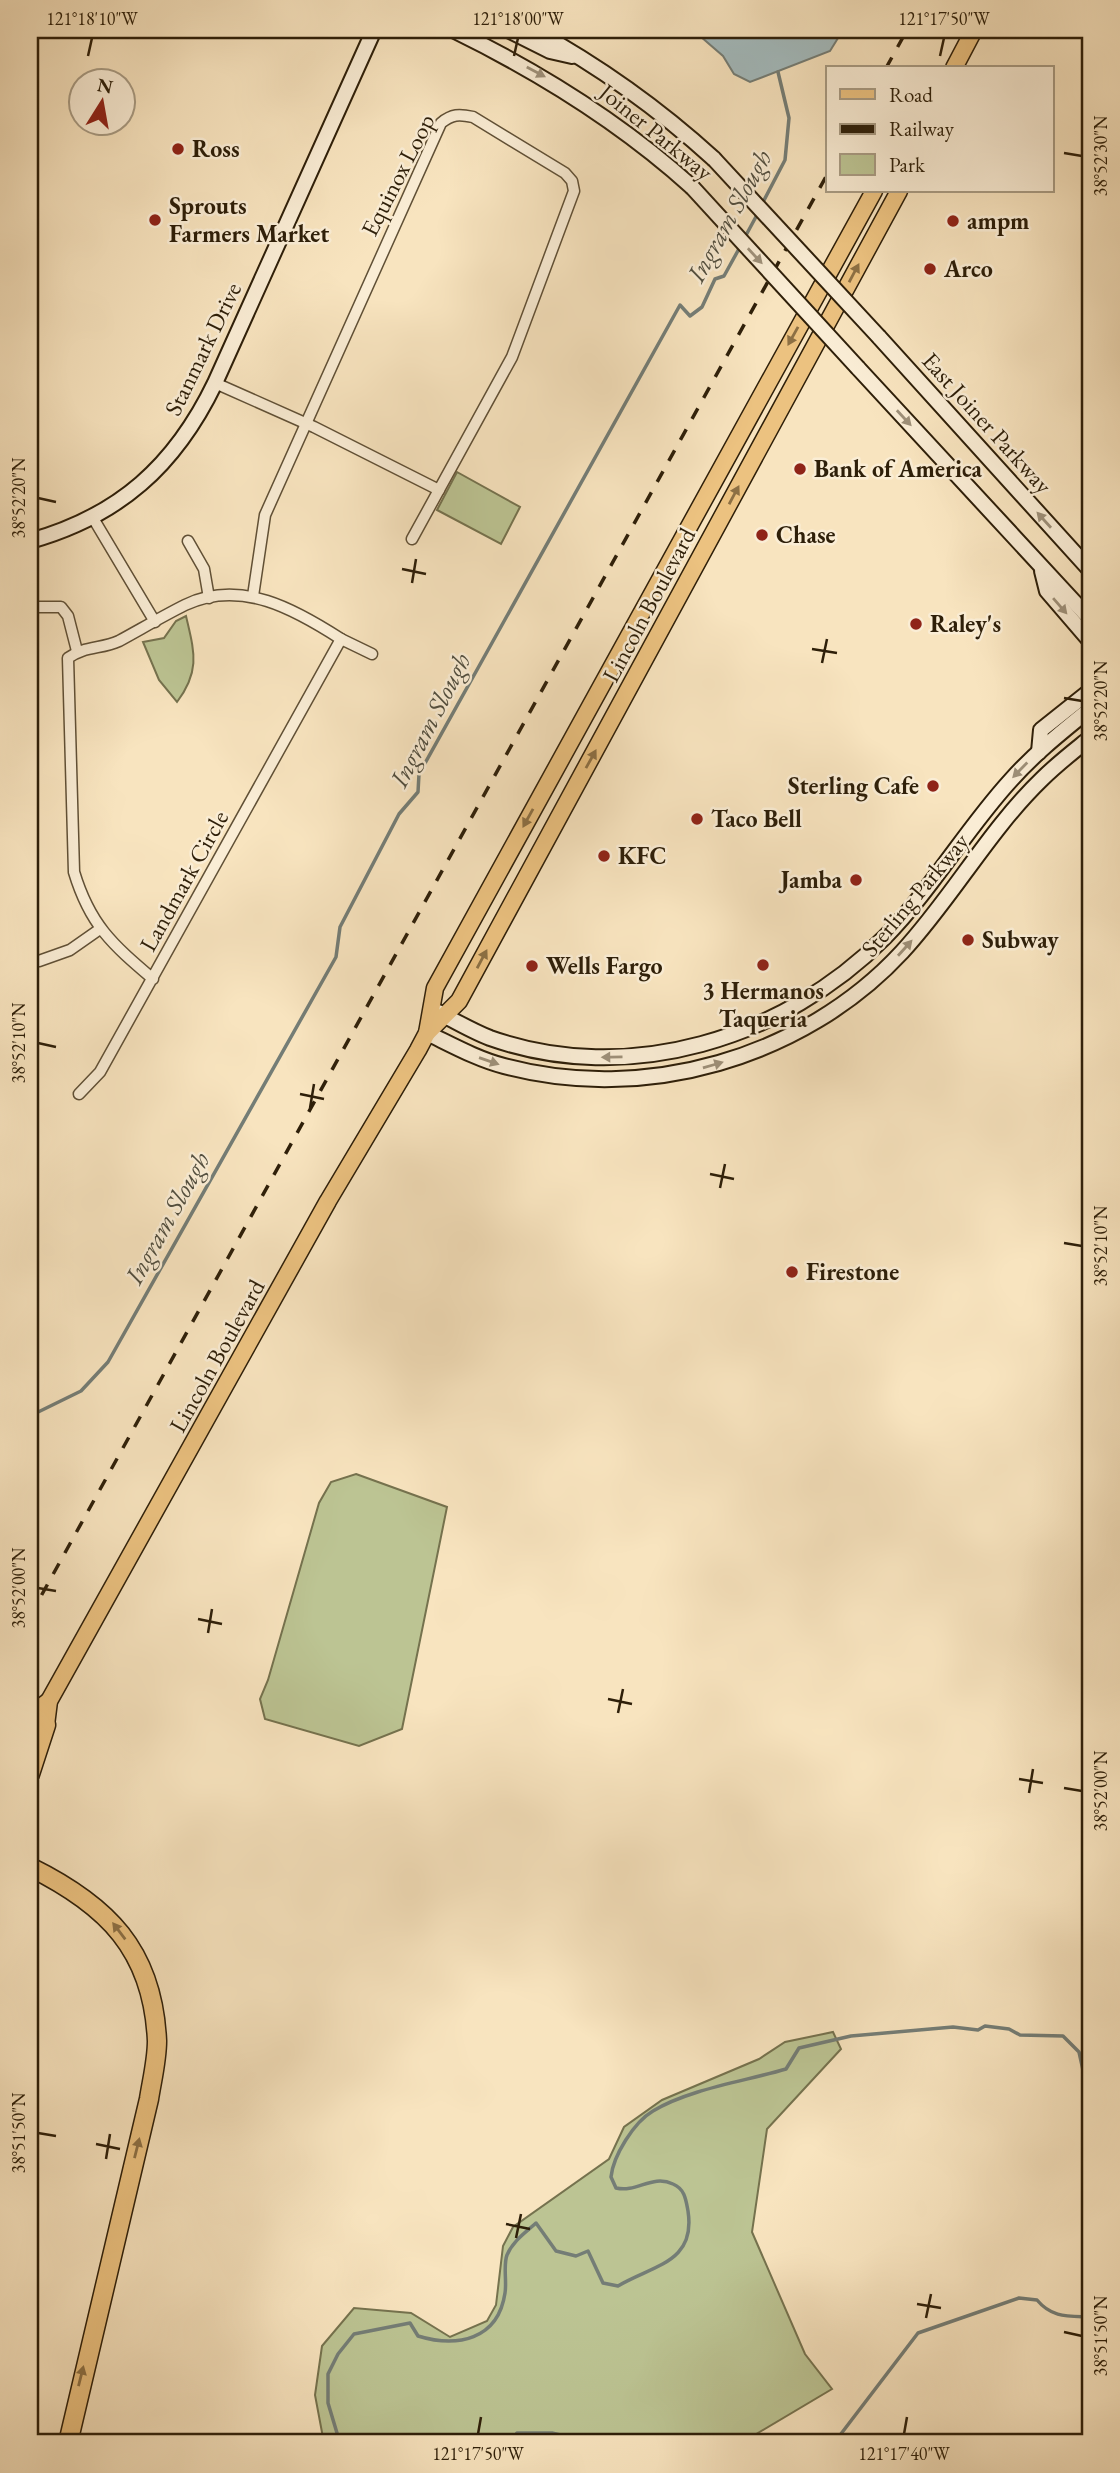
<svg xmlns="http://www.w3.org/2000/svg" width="1120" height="2473" font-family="'EB Garamond',serif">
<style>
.green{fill:#bcc493;stroke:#75724e;stroke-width:2}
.water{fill:#a3bbbe;stroke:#747d76;stroke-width:2}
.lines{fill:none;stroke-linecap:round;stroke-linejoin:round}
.stream{stroke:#747d76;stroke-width:3.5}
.street-casing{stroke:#605036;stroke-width:13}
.secondary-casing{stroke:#2e1f09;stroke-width:18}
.primary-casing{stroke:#2e1f09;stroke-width:19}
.highway-casing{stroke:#2e1f09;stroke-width:21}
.street{stroke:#faedd5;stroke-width:10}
.secondary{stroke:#faedd5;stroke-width:14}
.primary{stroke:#ecc280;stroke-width:16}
.highway{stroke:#ecc280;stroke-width:18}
.rail{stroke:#2e1f09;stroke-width:3.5;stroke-dasharray:12 12;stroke-linecap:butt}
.secondary-bridge-casing{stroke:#2e1f09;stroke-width:18;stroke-linecap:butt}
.secondary-bridge{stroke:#faedd5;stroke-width:14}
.oneway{fill:#9e9079}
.oneway2{fill:#8d7044}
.ticks{fill:none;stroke:#2e1f09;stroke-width:2.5}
.poi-dot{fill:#8f2418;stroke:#faedd5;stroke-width:2.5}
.labels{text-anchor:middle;stroke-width:5;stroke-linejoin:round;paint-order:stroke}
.street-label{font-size:24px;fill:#2e1f09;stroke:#faedd5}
.poi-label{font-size:24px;font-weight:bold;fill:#2e1f09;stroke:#faedd5;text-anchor:start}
.water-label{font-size:26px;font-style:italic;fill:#514e3f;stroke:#faedd5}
.neatline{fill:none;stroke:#2e1f09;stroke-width:2.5}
.ticks-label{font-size:18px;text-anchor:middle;fill:#2e1f09}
</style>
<rect width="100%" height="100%" fill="#f8e4bf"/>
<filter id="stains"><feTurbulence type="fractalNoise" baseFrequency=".00286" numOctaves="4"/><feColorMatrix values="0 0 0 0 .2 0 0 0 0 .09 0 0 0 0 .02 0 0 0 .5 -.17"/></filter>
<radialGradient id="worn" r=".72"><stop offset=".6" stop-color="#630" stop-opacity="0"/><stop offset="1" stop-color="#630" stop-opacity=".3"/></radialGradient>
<g class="green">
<path d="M457,472L520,507L501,544L437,510Z"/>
<path d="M186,616C194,651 201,670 177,702L159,680L143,642L164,638L176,621Z"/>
<path d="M356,1474L447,1507L402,1729L359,1746L265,1719L260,1699L268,1680L319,1503L331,1482Z"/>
<path d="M833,2032L841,2049L767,2129L752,2232L805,2354L832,2389L741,2443H324L315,2395L322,2346L354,2308L411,2313L450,2337L487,2321L496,2305L503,2246L513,2227L609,2159L624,2127L662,2100L759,2059L785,2042Z"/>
</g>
<path class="water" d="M693,30H843L830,51L750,82L734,74L723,56Z"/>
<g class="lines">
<g class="stream">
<path d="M761,206L785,160L789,118L778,72"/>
<path d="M745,237L758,213"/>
<path d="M30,1416L81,1391L108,1362L336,957L340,927L399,814L418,792L419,774L680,305L690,316L702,307L715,279L724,276L740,247"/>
<path d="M340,2443L328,2403V2374L338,2354L354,2334L410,2323L418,2336C457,2348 498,2340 505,2293C507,2282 503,2265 507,2255C513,2241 525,2233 536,2223L556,2251L576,2256L588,2251L603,2283L618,2286C653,2265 696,2263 688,2211C686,2200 685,2189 673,2184C652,2174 637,2193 616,2188L611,2177C613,2156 634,2122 653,2111C689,2089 746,2081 786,2069L799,2048L851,2036L953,2027L978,2030L985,2026L1009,2029L1020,2035L1063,2036L1079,2052L1083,2070L1090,2073"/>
<path d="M511,2443L517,2433H552L594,2443"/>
<path d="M834,2443L918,2333L1019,2298L1037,2300C1052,2318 1068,2316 1090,2317"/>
</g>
<defs>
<g id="street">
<path d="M215,383L314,427L439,490"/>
<path d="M93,518L155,622"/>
<path d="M188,541L204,569L209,598"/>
<path d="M253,596L265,515L441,123C452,114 459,114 473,117L565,173L572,181L574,191L512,357L412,539"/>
<path d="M30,607H61L68,616L77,651"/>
<path d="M341,639L372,654"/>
<path d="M39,961L70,950L100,929"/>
<path d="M79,1094L100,1072L341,639C296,610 241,578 185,605C163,616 141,629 119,641C102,649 84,646 68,658L74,872C90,925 112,944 153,979"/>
</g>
<g id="secondary">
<path d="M453,30C541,73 620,122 692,187"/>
<path d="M508,30L550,51L572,56"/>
<path d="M533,30C599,66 658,108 714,159"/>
<path d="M879,337L1090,570"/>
<path d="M858,368L1090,619"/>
<path d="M30,541C119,516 175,466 215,383L374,30"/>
<path d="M1042,571L1047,591L1090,641"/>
<path d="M1039,752L1041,730L1090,691"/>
<path d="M438,1012C455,1021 472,1031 490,1038C628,1087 784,1039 885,937C932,889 966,829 1011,780C1035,753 1063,731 1090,709"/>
<path d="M427,1033C452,1045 477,1059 504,1066C644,1104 804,1058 902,952C952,898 989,830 1042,779C1057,764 1074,751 1090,738"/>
</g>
<g id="primary">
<path d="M954,68L974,30"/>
<path d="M427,1033L459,1001L899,191"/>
<path d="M30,1715L49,1701"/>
<path d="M41,1734L46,1725L49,1701L328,1201L418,1050L427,1033L435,988L874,191"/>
</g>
<g id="highway">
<path d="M30,1774L46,1725"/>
<path d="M30,1867C107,1905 153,1950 157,2041C157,2060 152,2080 149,2099L68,2443"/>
</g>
</defs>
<use href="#street" class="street-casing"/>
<use href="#secondary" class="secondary-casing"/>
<use href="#primary" class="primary-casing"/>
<use href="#highway" class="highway-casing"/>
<use href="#street" class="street"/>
<use href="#secondary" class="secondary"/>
<use href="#primary" class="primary"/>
<use href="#highway" class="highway"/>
<g class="rail">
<path d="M886,68L907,30"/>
<path d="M30,1616L828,173"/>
</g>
<defs>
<g id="secondary-bridge">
<path d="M714,159L879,337"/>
<path d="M692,187L858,368"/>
</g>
</defs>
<use href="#secondary-bridge" class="secondary-bridge-casing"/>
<use href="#secondary-bridge" class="secondary-bridge"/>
</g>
<defs><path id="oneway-solid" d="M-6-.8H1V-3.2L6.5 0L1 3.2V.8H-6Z" transform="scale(1.75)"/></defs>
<g class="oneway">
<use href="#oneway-solid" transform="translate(536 72) rotate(28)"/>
<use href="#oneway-solid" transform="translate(755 256) rotate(47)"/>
<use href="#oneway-solid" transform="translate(904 418) rotate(47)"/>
<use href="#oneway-solid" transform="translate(1044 520) rotate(-132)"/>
<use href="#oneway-solid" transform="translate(1060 606) rotate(49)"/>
<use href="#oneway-solid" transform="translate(1020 770) rotate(134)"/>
<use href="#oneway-solid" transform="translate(905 948) rotate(-48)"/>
<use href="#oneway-solid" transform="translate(612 1057) rotate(179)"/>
<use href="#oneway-solid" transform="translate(489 1061) rotate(19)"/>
<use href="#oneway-solid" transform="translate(713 1065) rotate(-16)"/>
</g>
<g class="oneway2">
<use href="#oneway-solid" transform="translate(854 273) rotate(-62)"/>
<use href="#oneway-solid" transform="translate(793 336) rotate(119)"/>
<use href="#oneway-solid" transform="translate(734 495) rotate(-62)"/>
<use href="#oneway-solid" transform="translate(591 759) rotate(-61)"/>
<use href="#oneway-solid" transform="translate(528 818) rotate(119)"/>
<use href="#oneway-solid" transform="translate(482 959) rotate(-62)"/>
<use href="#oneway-solid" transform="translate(119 1931) rotate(-127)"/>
<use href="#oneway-solid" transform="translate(137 2148) rotate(-76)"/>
<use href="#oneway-solid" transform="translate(81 2376) rotate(-76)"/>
</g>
<path class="ticks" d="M88,56L92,38M514,56L518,38M940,56L944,38M1064,153L1082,156M38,498L56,502M402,569L426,574M412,583L416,559M812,649L837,653M822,663L827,639M1064,698L1082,701M38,1043L56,1047M300,1094L324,1099M310,1108L314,1084M710,1174L734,1179M720,1188L725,1164M1064,1243L1082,1246M38,1588L56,1591M198,1619L222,1624M208,1633L212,1609M608,1699L632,1704M618,1713L623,1689M1019,1779L1043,1783M1064,1788L1082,1791M1029,1793L1033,1769M38,2133L56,2136M96,2144L120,2149M106,2159L110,2134M506,2224L530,2229M516,2238L521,2214M917,2304L941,2308M926,2318L931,2294M1064,2332L1082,2336M478,2434L481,2417M904,2434L907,2417"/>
<g class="poi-dot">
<circle cx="178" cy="149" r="7"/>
<circle cx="155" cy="220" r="7"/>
<circle cx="953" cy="221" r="7"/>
<circle cx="930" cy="269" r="7"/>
<circle cx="800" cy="469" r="7"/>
<circle cx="762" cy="535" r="7"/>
<circle cx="916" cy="624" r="7"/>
<circle cx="933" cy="786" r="7"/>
<circle cx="697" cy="819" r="7"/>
<circle cx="604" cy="856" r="7"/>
<circle cx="856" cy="880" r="7"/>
<circle cx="968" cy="940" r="7"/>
<circle cx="763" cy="965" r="7"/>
<circle cx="532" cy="966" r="7"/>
<circle cx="792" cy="1272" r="7"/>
</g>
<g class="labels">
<g class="street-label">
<text transform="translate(656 132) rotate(39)" y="8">Joiner Parkway</text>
<text transform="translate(398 175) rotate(-63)" y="8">Equinox Loop</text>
<text transform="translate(203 349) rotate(-64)" y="8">Stanmark Drive</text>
<text transform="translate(987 423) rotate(48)" y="8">East Joiner Parkway</text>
<text transform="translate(649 605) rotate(-62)" y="8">Lincoln Boulevard</text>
<text transform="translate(184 881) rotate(-61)" y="8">Landmark Circle</text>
<text transform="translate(915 895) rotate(-50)" y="8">Sterling Parkway</text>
<text transform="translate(217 1356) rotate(-61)" y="8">Lincoln Boulevard</text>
</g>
<g class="poi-label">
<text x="192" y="157">Ross</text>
<text x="169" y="214">Sprouts<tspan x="169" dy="28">Farmers Market</tspan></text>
<text x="967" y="229">ampm</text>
<text x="944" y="277">Arco</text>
<text x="814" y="477">Bank of America</text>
<text x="776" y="543">Chase</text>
<text x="930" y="632">Raley's</text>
<text x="919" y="794" text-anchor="end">Sterling Cafe</text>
<text x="711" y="827">Taco Bell</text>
<text x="618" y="864">KFC</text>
<text x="842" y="888" text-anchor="end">Jamba</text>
<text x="982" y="948">Subway</text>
<text x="546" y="974">Wells Fargo</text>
<text x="763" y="999" text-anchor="middle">3 Hermanos<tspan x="763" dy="28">Taqueria</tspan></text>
<text x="806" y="1280">Firestone</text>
</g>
<g class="water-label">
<text transform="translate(729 216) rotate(-61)" y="9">Ingram Slough</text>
<text transform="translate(430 720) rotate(-63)" y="9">Ingram Slough</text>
<text transform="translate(167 1218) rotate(-61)" y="9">Ingram Slough</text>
</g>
</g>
<rect width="1120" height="2473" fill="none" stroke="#f8e4bf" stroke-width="77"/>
<rect x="826" y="66" width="228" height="126" fill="#faedd5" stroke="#a89b83" stroke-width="2"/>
<rect x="840" y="89" width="35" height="10" fill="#ecc280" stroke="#a89b83" stroke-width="2"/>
<text x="889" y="102" font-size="21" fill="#2e1f09">Road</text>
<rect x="840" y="124" width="35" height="10" fill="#2e1f09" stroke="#a89b83" stroke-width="2"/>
<text x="889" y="136" font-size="21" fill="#2e1f09">Railway</text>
<rect x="840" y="154" width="35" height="21" fill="#bcc493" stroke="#a89b83" stroke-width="2"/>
<text x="889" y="172" font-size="21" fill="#2e1f09">Park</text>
<g transform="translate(102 102) rotate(11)"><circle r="33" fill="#faedd5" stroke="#a89b83" stroke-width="2"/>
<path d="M0-5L12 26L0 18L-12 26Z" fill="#8f2418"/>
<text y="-10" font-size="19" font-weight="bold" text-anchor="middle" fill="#2e1f09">N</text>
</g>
<rect x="38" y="38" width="1044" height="2396" class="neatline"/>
<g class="ticks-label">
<text x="92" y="25">121°18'10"W</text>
<text x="518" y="25">121°18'00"W</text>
<text x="944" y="25">121°17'50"W</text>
<text transform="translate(1101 156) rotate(-90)" y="6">38°52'30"N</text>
<text transform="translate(19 498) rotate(-90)" y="6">38°52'20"N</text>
<text transform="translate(1101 701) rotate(-90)" y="6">38°52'20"N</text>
<text transform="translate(19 1043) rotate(-90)" y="6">38°52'10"N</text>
<text transform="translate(1101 1246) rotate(-90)" y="6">38°52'10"N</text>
<text transform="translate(19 1588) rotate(-90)" y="6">38°52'00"N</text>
<text transform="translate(1101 1791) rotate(-90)" y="6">38°52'00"N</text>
<text transform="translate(19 2133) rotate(-90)" y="6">38°51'50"N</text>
<text transform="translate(1101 2336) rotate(-90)" y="6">38°51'50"N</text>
<text x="478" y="2460">121°17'50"W</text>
<text x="904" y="2460">121°17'40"W</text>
</g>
<rect width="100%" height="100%" filter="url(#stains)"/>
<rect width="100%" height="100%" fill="url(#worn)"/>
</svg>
